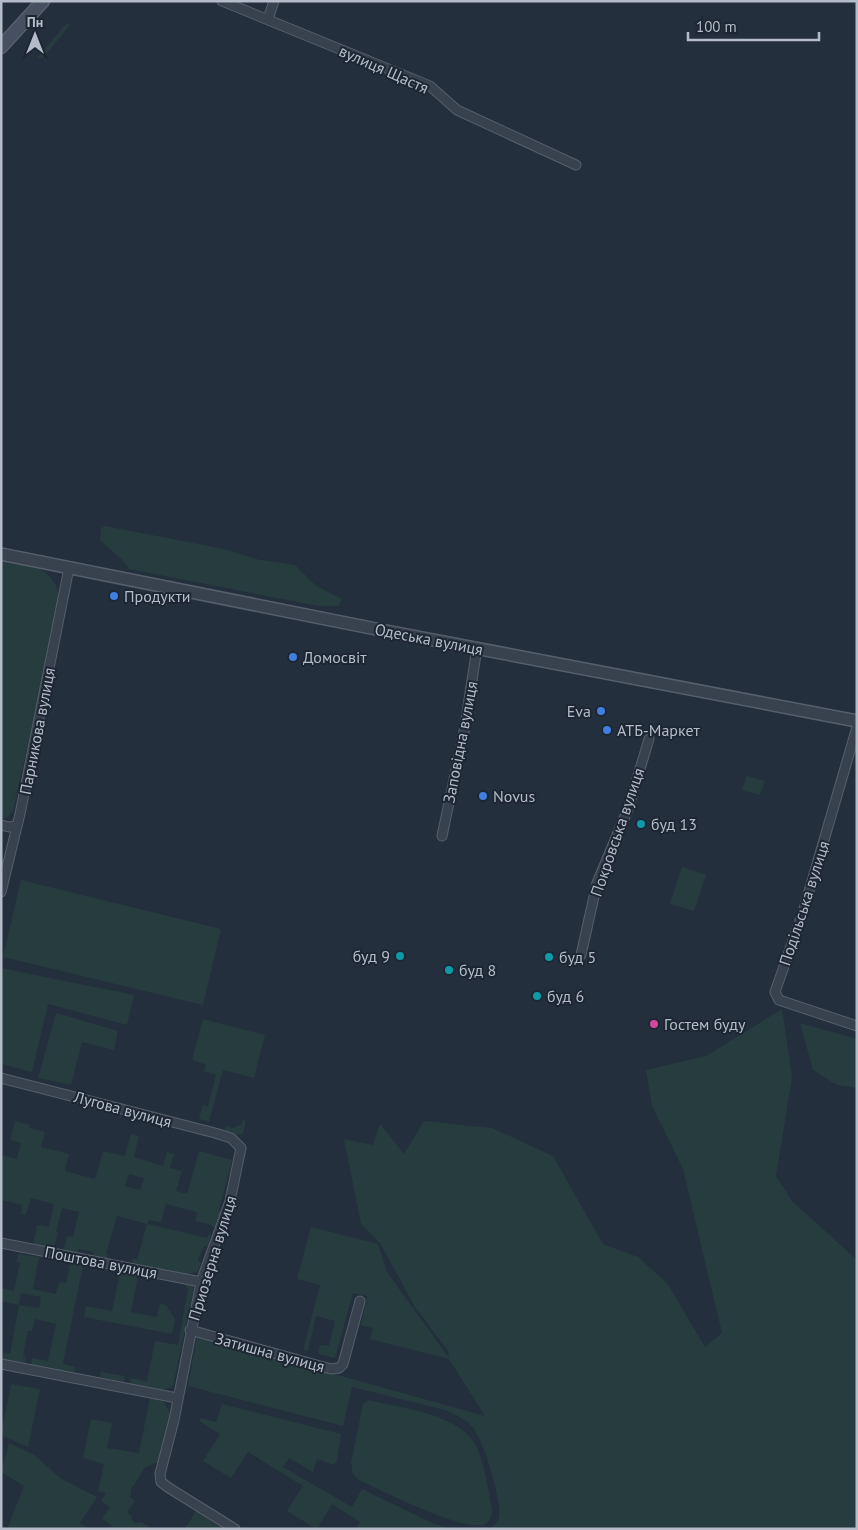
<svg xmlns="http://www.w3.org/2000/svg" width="858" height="1530" font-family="'PT Sans',sans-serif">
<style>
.green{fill:#263c3f;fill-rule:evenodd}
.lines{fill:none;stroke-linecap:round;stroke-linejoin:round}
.minor-casing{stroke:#565f6c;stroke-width:11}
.tertiary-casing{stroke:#565f6c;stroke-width:14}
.secondary-casing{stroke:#565f6c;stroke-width:15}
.minor{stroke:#38414e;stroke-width:9}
.tertiary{stroke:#38414e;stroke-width:11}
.secondary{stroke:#465061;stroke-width:12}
.shop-dot{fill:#3f7fe0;stroke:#1d2633;stroke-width:2}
.culture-dot{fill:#0f9aa8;stroke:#1d2633;stroke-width:2}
.hotel-dot{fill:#d1479c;stroke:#1d2633;stroke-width:2}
.labels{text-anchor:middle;stroke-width:4;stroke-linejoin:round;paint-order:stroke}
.street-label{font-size:16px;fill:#b4bcc9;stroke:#1d2633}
.poi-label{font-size:16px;fill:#b4bcc9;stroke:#1d2633;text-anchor:start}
</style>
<rect width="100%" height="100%" fill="#242f3e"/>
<g class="green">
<path d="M67,23L70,25L43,58H37Z"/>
<path d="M105,526L224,549L260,560L295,565L316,586L342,599L339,606H318L129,569C122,557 110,550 100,540L101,528Z"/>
<path d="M1,560C32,566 56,566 60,602L13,810L8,817L1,819Z"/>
<path d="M747,776L765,781L760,795L742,790Z"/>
<path d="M682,867L706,875L694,911L670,904Z"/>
<path d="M21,880L221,929L203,1005L3,957Z"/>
<path d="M1,968L134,995L127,1025L48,1004L32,1072L1,1064Z"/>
<path d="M782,1009L792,1077L776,1176L792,1201L857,1260V1529H490C494,1526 498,1521 499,1517C502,1500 484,1443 474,1429C467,1419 455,1415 445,1410L352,1387L343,1426L188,1386L197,1336L485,1416L449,1359L370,1339L373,1328L361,1325L367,1296L353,1293L335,1358L318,1354L320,1345L329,1346L335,1321L316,1316L308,1351L303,1350L320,1285L297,1279L311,1227L378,1244L387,1272L449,1358L448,1351L415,1307L380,1243L361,1224L344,1139L373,1145L380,1124L404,1154L424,1121L492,1128L553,1156L603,1244L638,1257L667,1283L705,1347L722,1333L683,1169L652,1106L646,1070L706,1056Z"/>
<path d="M56,1013L118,1031L114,1050L82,1042L71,1085L38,1078Z"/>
<path d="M203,1019L265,1035L254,1078L223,1070L209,1122L199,1119L203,1105L208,1106L216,1075L204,1071L206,1064L192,1060Z"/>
<path d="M800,1023L857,1039V1088L837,1085L813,1070Z"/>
<path d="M243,1120L246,1121L243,1133L241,1135L224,1132L226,1126L233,1128L242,1124Z"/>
<path d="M15,1121L30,1125L29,1128L45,1132L41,1147L69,1154L65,1171L95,1179L103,1151L125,1156L131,1134L139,1136L134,1157L163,1166L167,1152L174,1154L170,1168L182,1171L176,1191L187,1194L199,1151L232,1160L219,1210L222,1212L214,1227H212V1225L195,1221L197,1212L166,1204L161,1222L148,1220V1224L207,1238L209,1234L211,1235L208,1246H204L198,1260L201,1263L197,1272L188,1274L133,1264L132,1259L137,1260L147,1224L117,1216L106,1254L109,1255L106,1259L94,1257L93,1252L79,1249L76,1254L65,1251L64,1249L67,1236L73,1237L79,1212L62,1208L56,1232L58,1233L54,1248L35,1246L33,1244L37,1225L49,1227L54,1204L31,1198L26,1215L21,1214L22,1205L1,1200V1155L17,1159L21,1143L10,1140ZM129,1174L144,1178L140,1190L125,1186Z"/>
<path d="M18,1254L39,1257L33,1289L56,1294L59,1282L66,1283L70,1263L83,1265L63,1364L75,1367L74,1373L31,1365L32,1358L48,1361L56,1324L35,1319L32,1331H28L23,1356L26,1357L25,1364L1,1359V1353L10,1354L19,1305L1,1301V1288L14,1291L20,1263L17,1262ZM21,1293L41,1297L39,1308L19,1305Z"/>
<path d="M120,1272L138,1276L131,1312L157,1317L160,1304L166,1305L175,1319L172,1334L84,1317L86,1306L112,1311Z"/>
<path d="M187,1281L193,1285V1292L173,1386C162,1394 142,1385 130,1383L131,1378L147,1381L155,1341L178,1345L188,1289L185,1286Z"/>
<path d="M101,1372L125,1376L124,1382L100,1377Z"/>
<path d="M11,1384L40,1389L28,1447L1,1435Z"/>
<path d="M150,1397L164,1402L169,1412V1420L158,1463H155L144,1468L134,1486H132L130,1497L135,1501L127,1512L131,1515L132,1520L136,1523L141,1522L152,1529H110L112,1526L102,1519L110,1507L101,1501L106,1493L98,1491L104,1464L83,1458L91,1419L112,1423L107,1448L139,1453Z"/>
<path d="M369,1400C400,1408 461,1414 476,1446C485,1465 488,1489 492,1509C492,1516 490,1522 483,1525C459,1530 383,1491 359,1480L353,1474L351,1463L363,1404Z"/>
<path d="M222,1404L341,1434L337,1461L333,1465L317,1459L313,1472L289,1458L283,1467L352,1507L362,1489L430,1522L450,1529H356L360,1522L332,1504L317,1529L287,1511L303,1486L248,1452L231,1478L203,1461L220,1434L199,1421L201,1418L216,1422Z"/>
<path d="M9,1443L34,1455L60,1478L97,1497L80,1523L88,1529H7L24,1486L1,1472Z"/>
<path d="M196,1511L222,1528V1529H185Z"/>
</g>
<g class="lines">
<defs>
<g id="minor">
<path d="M222,1L430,86L457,110L576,165"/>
<path d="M268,19L274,1"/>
<path d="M857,727L803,912L775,992L779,1000L857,1026"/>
<path d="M1,825L9,827L17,826"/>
<path d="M442,836L464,732L477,648"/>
<path d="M1,892L20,814L69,568"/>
<path d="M581,955L597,883L628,809L649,739"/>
<path d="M1,1078L215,1133L231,1138L241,1148L230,1201L201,1282L174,1420L160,1474L161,1482L169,1488L235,1529"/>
<path d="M1,1243L201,1282"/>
<path d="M190,1330L331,1369L339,1368L343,1364L360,1301"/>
<path d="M1,1364L177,1398"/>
</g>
<path id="tertiary" d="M1,554L391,632L857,721"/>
<path id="secondary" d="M1,47L43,1"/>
</defs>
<use href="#minor" class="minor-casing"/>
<use href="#tertiary" class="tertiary-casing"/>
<use href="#secondary" class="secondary-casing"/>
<use href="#minor" class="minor"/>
<use href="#tertiary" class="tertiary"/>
<use href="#secondary" class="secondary"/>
</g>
<g class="shop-dot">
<circle cx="114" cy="596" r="5"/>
<circle cx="293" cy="657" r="5"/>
<circle cx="601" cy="711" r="5"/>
<circle cx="607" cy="730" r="5"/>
<circle cx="483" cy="796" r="5"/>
</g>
<g class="culture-dot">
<circle cx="641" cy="824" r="5"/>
<circle cx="400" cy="956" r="5"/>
<circle cx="549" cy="957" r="5"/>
<circle cx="449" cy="970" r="5"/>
<circle cx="537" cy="996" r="5"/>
</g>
<circle class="hotel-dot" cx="654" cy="1024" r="5"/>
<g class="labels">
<g class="street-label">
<text transform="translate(384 69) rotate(24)" y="6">вулиця Щастя</text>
<text transform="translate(429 639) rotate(11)" y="6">Одеська вулиця</text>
<text transform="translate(37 731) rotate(-79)" y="6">Парникова вулиця</text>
<text transform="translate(460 742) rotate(-79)" y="6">Заповідна вулиця</text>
<text transform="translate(617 832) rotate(-71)" y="6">Покровська вулиця</text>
<text transform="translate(804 903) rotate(-72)" y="6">Подільська вулиця</text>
<text transform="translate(123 1109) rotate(15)" y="6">Лугова вулиця</text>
<text transform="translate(212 1258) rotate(-73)" y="6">Приозерна вулиця</text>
<text transform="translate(101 1262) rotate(11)" y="6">Поштова вулиця</text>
<text transform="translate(270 1352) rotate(15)" y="6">Затишна вулиця</text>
</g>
<g class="poi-label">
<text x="124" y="602">Продукти</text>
<text x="303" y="663">Домосвіт</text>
<text x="591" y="717" text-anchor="end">Eva</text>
<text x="617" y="736">АТБ-Маркет</text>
<text x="493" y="802">Novus</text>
<text x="651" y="830">буд 13</text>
<text x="390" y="962" text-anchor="end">буд 9</text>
<text x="559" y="963">буд 5</text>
<text x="459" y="976">буд 8</text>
<text x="547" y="1002">буд 6</text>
<text x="664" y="1030">Гостем буду</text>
</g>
</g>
<rect width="858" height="1530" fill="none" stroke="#b4bcc9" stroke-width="5"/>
<g transform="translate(35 35)" stroke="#1d2633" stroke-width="4" paint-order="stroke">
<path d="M0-4L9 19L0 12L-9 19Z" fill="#b4bcc9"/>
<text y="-8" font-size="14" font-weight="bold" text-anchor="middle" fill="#b4bcc9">Пн</text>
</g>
<path d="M688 32v8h131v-8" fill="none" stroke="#b4bcc9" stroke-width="2.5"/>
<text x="696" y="32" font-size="15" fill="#b4bcc9" stroke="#1d2633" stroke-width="4" paint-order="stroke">100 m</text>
</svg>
